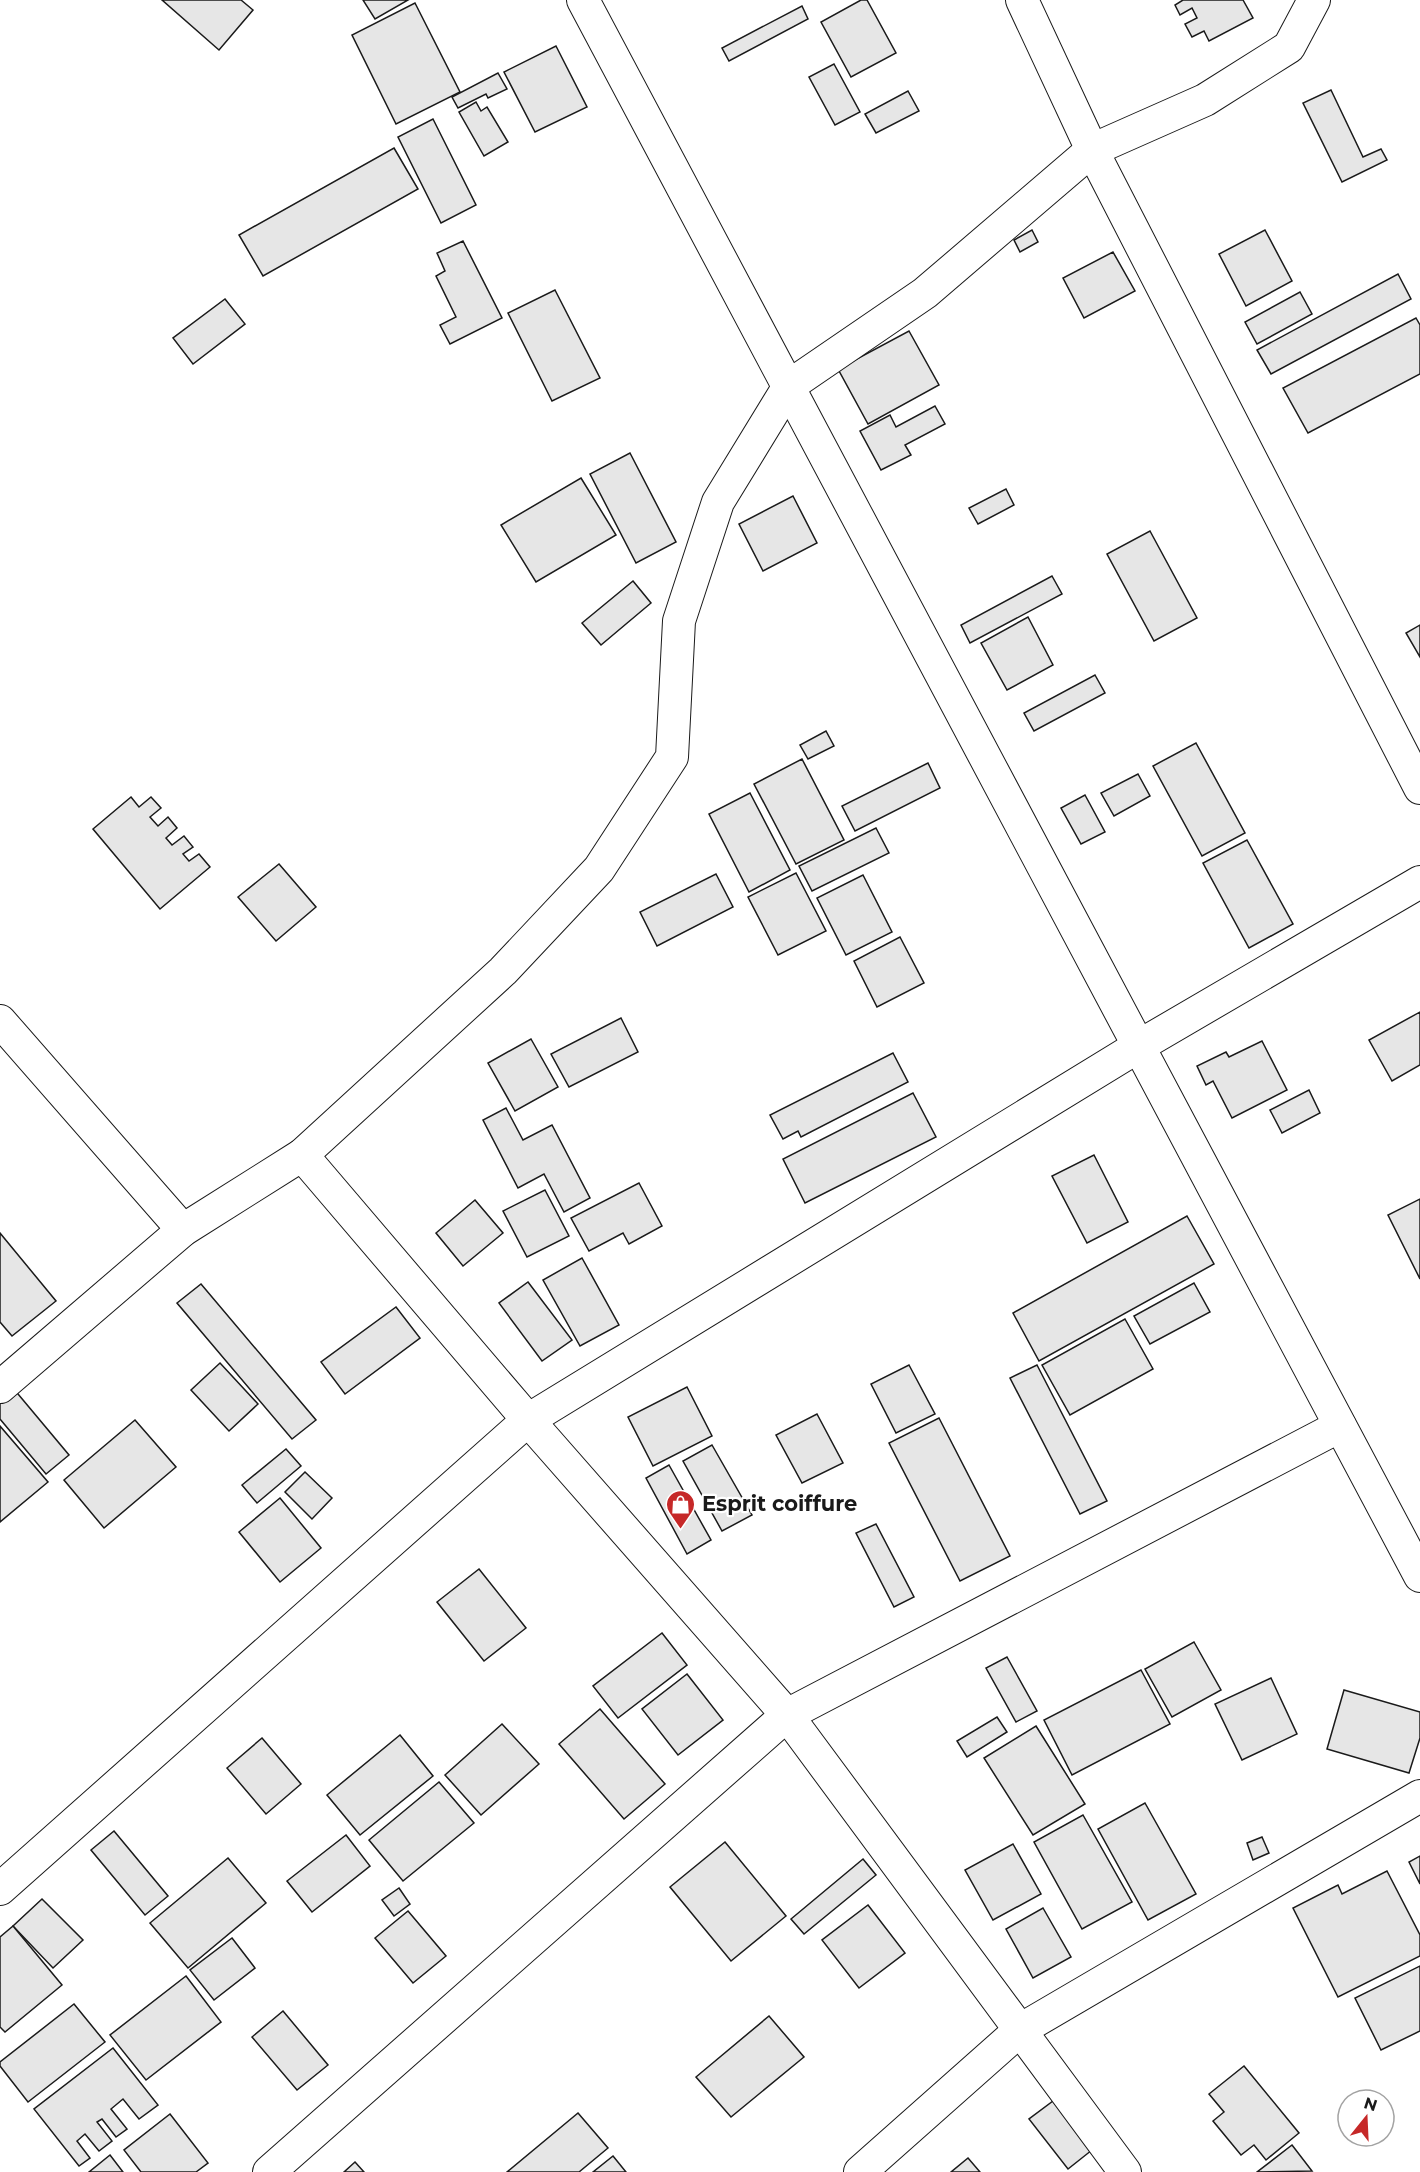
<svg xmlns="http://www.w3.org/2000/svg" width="1420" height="2172" font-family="Montserrat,sans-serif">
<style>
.building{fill:#e6e6e6;stroke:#1a1a1a;stroke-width:1.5}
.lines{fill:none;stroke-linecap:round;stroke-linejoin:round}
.minor-casing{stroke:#1a1a1a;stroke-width:34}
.minor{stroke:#fff;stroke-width:32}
.labels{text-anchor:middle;stroke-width:4.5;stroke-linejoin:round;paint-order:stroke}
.poi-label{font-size:21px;font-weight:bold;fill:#1a1a1a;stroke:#fff;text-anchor:start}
</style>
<rect width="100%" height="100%" fill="#fff"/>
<g class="building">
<path d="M162,0H241L253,10L219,50Z"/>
<path d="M363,0H408L375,19Z"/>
<path d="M861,0H867L896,53L851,77L821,22Z"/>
<path d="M1183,0H1243L1253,18L1209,41L1204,31L1192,37L1185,24L1197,18L1192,8L1180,15L1175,5Z"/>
<path d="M415,3L460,92L396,124L352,35Z"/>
<path d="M802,6L808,19L729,61L722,48Z"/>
<path d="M556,46L587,107L535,132L504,72Z"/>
<path d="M834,64L860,112L835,125L809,77Z"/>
<path d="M498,73L507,89L488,98L486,94L458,108L452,97Z"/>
<path d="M1331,90L1363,157L1381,149L1387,160L1342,182L1303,103Z"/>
<path d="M908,91L919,111L876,133L865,114Z"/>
<path d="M476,102L481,111L487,107L508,142L484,156L459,112Z"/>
<path d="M433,119L476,205L441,223L398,137Z"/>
<path d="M394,148L418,189L263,276L239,235Z"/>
<path d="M1032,230L1038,242L1020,252L1014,240Z"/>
<path d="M1265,230L1292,281L1246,306L1219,254Z"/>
<path d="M463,241L502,318L450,344L440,325L456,317L436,276L445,271L437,253Z"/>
<path d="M1113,252L1135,291L1084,318L1063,278Z"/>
<path d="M1398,274L1411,299L1271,374L1257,350Z"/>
<path d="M555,290L600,378L552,401L508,313Z"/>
<path d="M1300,292L1312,314L1257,344L1245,322Z"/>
<path d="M225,299L245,324L193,364L173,338Z"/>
<path d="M1416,318L1420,325V374L1308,433L1283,388Z"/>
<path d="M909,331L939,385L868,424L838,369Z"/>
<path d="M935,406L945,424L905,445L911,455L881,470L860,431L890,415L896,427Z"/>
<path d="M630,453L676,542L636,563L590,474Z"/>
<path d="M581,478L616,535L536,582L501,525Z"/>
<path d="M1006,489L1014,505L978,524L969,508Z"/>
<path d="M793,496L817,543L763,571L739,524Z"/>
<path d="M1150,531L1197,618L1154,641L1107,554Z"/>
<path d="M1052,576L1062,594L970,643L961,625Z"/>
<path d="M633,581L651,603L601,645L582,623Z"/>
<path d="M1028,617L1053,665L1007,690L981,643Z"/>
<path d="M1420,625V657L1406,633Z"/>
<path d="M1095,675L1105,693L1034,731L1024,713Z"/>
<path d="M826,731L834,746L808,759L800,745Z"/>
<path d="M1196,743L1245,833L1202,856L1153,766Z"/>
<path d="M802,759L844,840L796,864L754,784Z"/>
<path d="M928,763L940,788L855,831L842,806Z"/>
<path d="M1138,774L1150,796L1114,816L1101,793Z"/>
<path d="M750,793L790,870L749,892L709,814Z"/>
<path d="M1085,795L1105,832L1081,844L1061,808Z"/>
<path d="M131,797L139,807L151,797L161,808L150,817L158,826L168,817L177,828L166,838L172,845L184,836L193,847L183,854L189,861L199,854L210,867L160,909L93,829Z"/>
<path d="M876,828L889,853L812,891L799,866Z"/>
<path d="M1247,840L1293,924L1249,948L1203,863Z"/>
<path d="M279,864L316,907L276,941L238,897Z"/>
<path d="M796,873L826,931L778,955L748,897Z"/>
<path d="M716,874L733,907L657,946L640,912Z"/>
<path d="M863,875L892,932L846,955L817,898Z"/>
<path d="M900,937L924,983L877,1007L854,961Z"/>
<path d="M1420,1012V1065L1392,1081L1369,1040Z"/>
<path d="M621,1018L638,1052L569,1087L551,1054Z"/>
<path d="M531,1039L558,1087L515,1111L488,1063Z"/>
<path d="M1262,1041L1287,1090L1232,1118L1213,1081L1206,1085L1197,1066L1226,1052L1229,1057Z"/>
<path d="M893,1053L908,1082L801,1137L798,1131L783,1139L770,1115Z"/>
<path d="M1309,1090L1320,1113L1282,1133L1270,1110Z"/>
<path d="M913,1093L936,1137L805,1203L783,1159Z"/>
<path d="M506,1108L523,1140L552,1125L590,1198L564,1212L544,1174L518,1188L483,1120Z"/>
<path d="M1094,1155L1128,1222L1087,1243L1052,1176Z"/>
<path d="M639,1183L662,1226L629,1244L623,1233L589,1251L571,1218Z"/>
<path d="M545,1190L569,1236L527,1257L503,1211Z"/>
<path d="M1420,1199V1279L1388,1215Z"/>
<path d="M475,1200L503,1233L463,1266L436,1233Z"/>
<path d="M1187,1216L1214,1264L1039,1361L1013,1313Z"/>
<path d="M0,1233L56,1301L12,1336L0,1322Z"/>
<path d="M582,1258L619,1325L580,1346L543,1280Z"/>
<path d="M528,1282L572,1340L542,1361L499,1303Z"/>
<path d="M1194,1283L1210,1312L1150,1344L1134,1316Z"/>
<path d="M201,1284L316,1420L292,1439L177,1303Z"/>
<path d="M396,1307L420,1338L345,1394L321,1362Z"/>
<path d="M1125,1319L1153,1369L1070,1415L1042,1365Z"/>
<path d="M220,1363L258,1404L229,1431L191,1390Z"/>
<path d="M909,1365L935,1414L896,1433L871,1384Z"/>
<path d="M1037,1365L1107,1501L1080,1514L1010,1378Z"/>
<path d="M687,1387L712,1436L653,1466L628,1417Z"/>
<path d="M13,1388L69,1455L46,1474L0,1419V1399Z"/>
<path d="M817,1414L843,1463L802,1483L776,1435Z"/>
<path d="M939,1418L1010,1556L960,1581L889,1443Z"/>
<path d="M135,1420L176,1467L104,1528L64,1480Z"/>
<path d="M0,1426L48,1482L0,1522Z"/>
<path d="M712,1445L752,1515L722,1531L683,1461Z"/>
<path d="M286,1449L301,1466L257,1503L242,1485Z"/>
<path d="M669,1465L711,1540L687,1554L646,1478Z"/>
<path d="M305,1472L332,1498L312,1519L285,1492Z"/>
<path d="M280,1498L321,1548L280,1582L239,1532Z"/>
<path d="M876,1524L914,1597L894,1607L856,1533Z"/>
<path d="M479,1569L526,1628L484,1661L437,1602Z"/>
<path d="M662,1633L687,1665L618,1718L593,1686Z"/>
<path d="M1194,1642L1221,1690L1172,1717L1145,1669Z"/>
<path d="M1007,1657L1037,1711L1016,1722L986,1668Z"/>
<path d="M1141,1670L1170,1724L1072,1775L1044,1720Z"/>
<path d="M687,1674L723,1720L678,1755L642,1709Z"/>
<path d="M1271,1678L1297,1734L1242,1760L1215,1704Z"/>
<path d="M1344,1690L1420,1712V1738L1409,1773L1327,1749Z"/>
<path d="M600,1709L665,1784L624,1819L559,1744Z"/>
<path d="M997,1717L1007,1732L967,1757L957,1741Z"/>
<path d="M502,1724L539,1764L481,1815L445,1775Z"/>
<path d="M1036,1726L1085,1804L1033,1835L984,1758Z"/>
<path d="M400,1735L433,1776L360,1835L327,1795Z"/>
<path d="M262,1738L301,1784L266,1814L227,1768Z"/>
<path d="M439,1782L474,1823L403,1881L369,1840Z"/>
<path d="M1145,1803L1196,1894L1148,1920L1098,1829Z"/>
<path d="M1083,1815L1132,1902L1082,1929L1034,1842Z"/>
<path d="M114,1831L168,1896L145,1915L91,1850Z"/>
<path d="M346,1835L370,1866L312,1912L287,1881Z"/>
<path d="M1262,1837L1269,1853L1253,1860L1247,1843Z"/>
<path d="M725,1842L786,1916L731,1961L670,1887Z"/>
<path d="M1013,1844L1041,1894L993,1920L965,1870Z"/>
<path d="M1420,1856V1884L1409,1862Z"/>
<path d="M228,1858L266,1903L188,1968L150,1923Z"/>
<path d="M863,1859L876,1875L804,1934L791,1919Z"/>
<path d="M1387,1871L1420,1935V1956L1338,1997L1293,1908L1338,1885L1342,1894Z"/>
<path d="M399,1888L410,1904L394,1916L382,1900Z"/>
<path d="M42,1899L83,1940L53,1968L13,1926Z"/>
<path d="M868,1905L905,1953L859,1988L822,1940Z"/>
<path d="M1043,1908L1071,1957L1033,1978L1006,1929Z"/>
<path d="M408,1911L446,1956L413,1983L375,1938Z"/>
<path d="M13,1926L62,1985L5,2032L0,2027V1937Z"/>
<path d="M232,1938L255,1968L214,2000L190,1970Z"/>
<path d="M1420,1966V2031L1381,2050L1355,1998Z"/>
<path d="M186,1976L221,2022L146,2080L110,2035Z"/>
<path d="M74,2004L105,2042L28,2102L0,2066V2062Z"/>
<path d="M283,2011L328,2065L297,2090L252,2037Z"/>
<path d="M769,2016L804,2057L731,2117L696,2077Z"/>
<path d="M113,2048L158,2105L139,2119L123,2099L111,2109L127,2129L116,2137L102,2119L97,2122L112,2141L99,2151L85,2134L77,2141L90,2158L79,2166L34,2109Z"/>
<path d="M1244,2066L1299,2133L1266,2160L1254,2145L1241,2155L1213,2121L1224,2112L1209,2094Z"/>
<path d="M1053,2101L1092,2150L1068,2169L1029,2119Z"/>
<path d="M578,2113L608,2148L579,2172H507Z"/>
<path d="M170,2114L208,2163L196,2172H141L124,2150Z"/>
<path d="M1292,2145L1312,2171L1257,2172Z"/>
<path d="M110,2155L123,2172H89Z"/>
<path d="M613,2156L626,2172H593Z"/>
<path d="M968,2158L980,2172H951Z"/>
<path d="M355,2162L364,2172H344Z"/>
</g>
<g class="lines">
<defs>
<g id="minor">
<path d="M583,0L1420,1576"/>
<path d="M1022,0L1092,150L1420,788"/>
<path d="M0,1021L183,1230"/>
<path d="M302,1155L528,1420L787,1715L1125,2172"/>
<path d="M0,1387L183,1230L302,1155L503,971L599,869L672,757L679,621L718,502L789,386L925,293L1092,150L1205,100L1289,47L1314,0"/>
<path d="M0,1889L528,1420L1139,1046L1420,882"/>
<path d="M269,2172L787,1715L1340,1426"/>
<path d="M860,2172L1020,2030L1420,1796"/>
</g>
</defs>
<use href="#minor" class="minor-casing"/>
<use href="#minor" class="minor"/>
</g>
<defs>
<symbol id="shop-pin" viewBox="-11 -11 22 30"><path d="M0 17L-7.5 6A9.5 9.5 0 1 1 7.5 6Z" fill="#c62828" stroke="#fff"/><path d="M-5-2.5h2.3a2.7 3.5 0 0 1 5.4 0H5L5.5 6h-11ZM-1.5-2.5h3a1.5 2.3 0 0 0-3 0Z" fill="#fff"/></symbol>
</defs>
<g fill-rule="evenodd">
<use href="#shop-pin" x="664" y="1488" width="33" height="45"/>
</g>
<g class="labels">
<g class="poi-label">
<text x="702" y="1511">Esprit coiffure</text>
</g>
</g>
<g transform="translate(1366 2118) rotate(18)"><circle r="28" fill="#ffffff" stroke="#a3a3a3" stroke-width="1.5"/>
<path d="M0-4.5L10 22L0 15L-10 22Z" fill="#c62828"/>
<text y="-9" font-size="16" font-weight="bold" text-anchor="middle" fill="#1a1a1a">N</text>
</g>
</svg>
